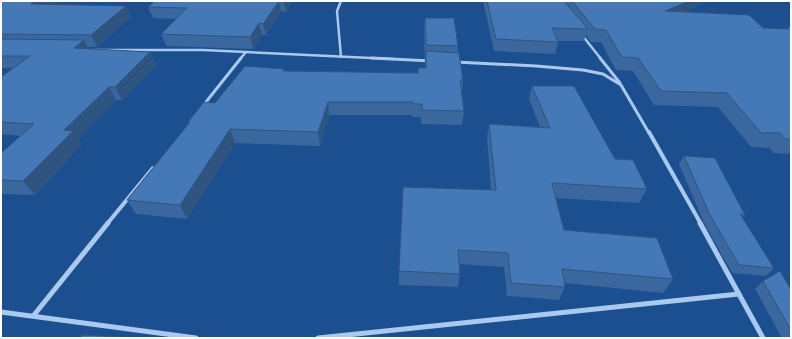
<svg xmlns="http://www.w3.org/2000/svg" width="792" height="339" font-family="Figtree,sans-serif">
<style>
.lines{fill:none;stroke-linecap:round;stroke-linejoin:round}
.street-far3{stroke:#a9c9ee;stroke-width:2.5}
.street-far2{stroke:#a9c9ee;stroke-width:3}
.street-far1{stroke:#a9c9ee;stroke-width:4}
.street{stroke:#a9c9ee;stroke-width:5}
.wall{fill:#3a679d}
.shaded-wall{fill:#305480}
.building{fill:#4478b7;stroke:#305480}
</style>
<rect width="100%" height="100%" fill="#1b4f8f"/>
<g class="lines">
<g class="street-far3">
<path d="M341,1L337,11L341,57"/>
<path d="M791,28L788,31L791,36"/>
<path d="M582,35L601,59"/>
<path d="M94,50H203L393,59"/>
<path d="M240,59L246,52"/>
</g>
<g class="street-far2">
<path d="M372,58L431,61"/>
<path d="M600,58L620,83"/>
<path d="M455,62L536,66L583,70L603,74L621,85L649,133"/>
<path d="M202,107L241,58"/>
</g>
<g class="street-far1">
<path d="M649,132L701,224"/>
<path d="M107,224L153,168"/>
</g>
<g class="street">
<path d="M700,223L763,338"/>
<path d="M1,312L196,338"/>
<path d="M34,315L108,223"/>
<path d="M318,338L739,294"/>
</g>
</g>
<g class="wall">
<path d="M1,1H60L54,5L126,6L131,17L97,47H88L89,49L150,52L156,65L122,100H116L78,138L82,144L35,195L1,194V153L20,136L1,134V77L13,68H1Z"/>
<path d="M155,1H292L286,12L281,11L266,35H262L253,49L166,46L161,34L176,19L153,18L148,7Z"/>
<path d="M483,1H709L684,12L763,28L791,29V154L774,153L769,148L751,147L718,107L654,105L633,71L616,70L601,42H591L586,35L584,41H558V42L555,54L494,51Z"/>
<path d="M425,18L458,46V53L463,80L462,93L464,111L462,125L421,124V117H412V115H329L320,146L235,143L187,219L136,214L127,200L189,123L188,122L215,103L284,69V71L418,73L425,68L424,30Z"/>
<path d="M532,86L615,159L647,189L639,203L555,198L564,230L673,279L663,293L565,283V287L559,300L507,296L504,267L459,264L460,274L458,287L399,285V271L491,190L487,137L489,124L540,127L529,99Z"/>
<path d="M684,156L745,215L742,218L774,268L766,276L732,273L704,223L679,164Z"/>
<path d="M763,281L791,290V338H782L755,289Z"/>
</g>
<g class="shaded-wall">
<path d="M36,1H60L37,15L31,4Z"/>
<path d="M279,1L281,11L266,35L263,24Z"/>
<path d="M284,1H292L286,12Z"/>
<path d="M689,1H709L660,23L665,11Z"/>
<path d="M126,6L131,17L97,47L91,35Z"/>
<path d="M259,23L262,35L253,49L250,37Z"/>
<path d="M84,40L91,52L74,48Z"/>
<path d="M150,52L156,65L122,100L115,87Z"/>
<path d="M109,87L116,100L78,138L82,144L35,195L23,181L64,130Z"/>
<path d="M328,102L329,115L320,146L318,132Z"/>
<path d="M230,129L235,143L187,219L180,205Z"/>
</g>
<g class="building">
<path d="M1,1H36L31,4L126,6L91,35L1,34Z"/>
<path d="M155,1H279L263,24L259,23L250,37L161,34L187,8L148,7Z"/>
<path d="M487,1H564L588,29L552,28L558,42L496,39Z"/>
<path d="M572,1H689L665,11L749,15L763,28L791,29V139H785L780,133H761L727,93L661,91L638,58L622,57L606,30L595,29Z"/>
<path d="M425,18H454L458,46L426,45Z"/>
<path d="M1,39L84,40L74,48L150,52L115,87H109L64,130L73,131L23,181L1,180V153L34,124L1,122V77L30,56H1Z"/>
<path d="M426,51L459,53L463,80H460L464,111L422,110V104H413V102H328L318,132L230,129L180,205L127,200L190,122H188L204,102L215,103L245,66L284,69L283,71L418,73V68H426Z"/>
<path d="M532,86H574L615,159L633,160L647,189L552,183L564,230L657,238L673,279L562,269L565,287L511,283L508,253L458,250L460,274L399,271L403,187L496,190L489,124L550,128Z"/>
<path d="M684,156L715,158L745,215L740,214L774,268L739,265L710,215Z"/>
<path d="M780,271L791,290V330L763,281Z"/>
<path d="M82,335L146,338H80Z"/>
</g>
<rect width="792" height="339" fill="none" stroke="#ffffff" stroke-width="4"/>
</svg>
